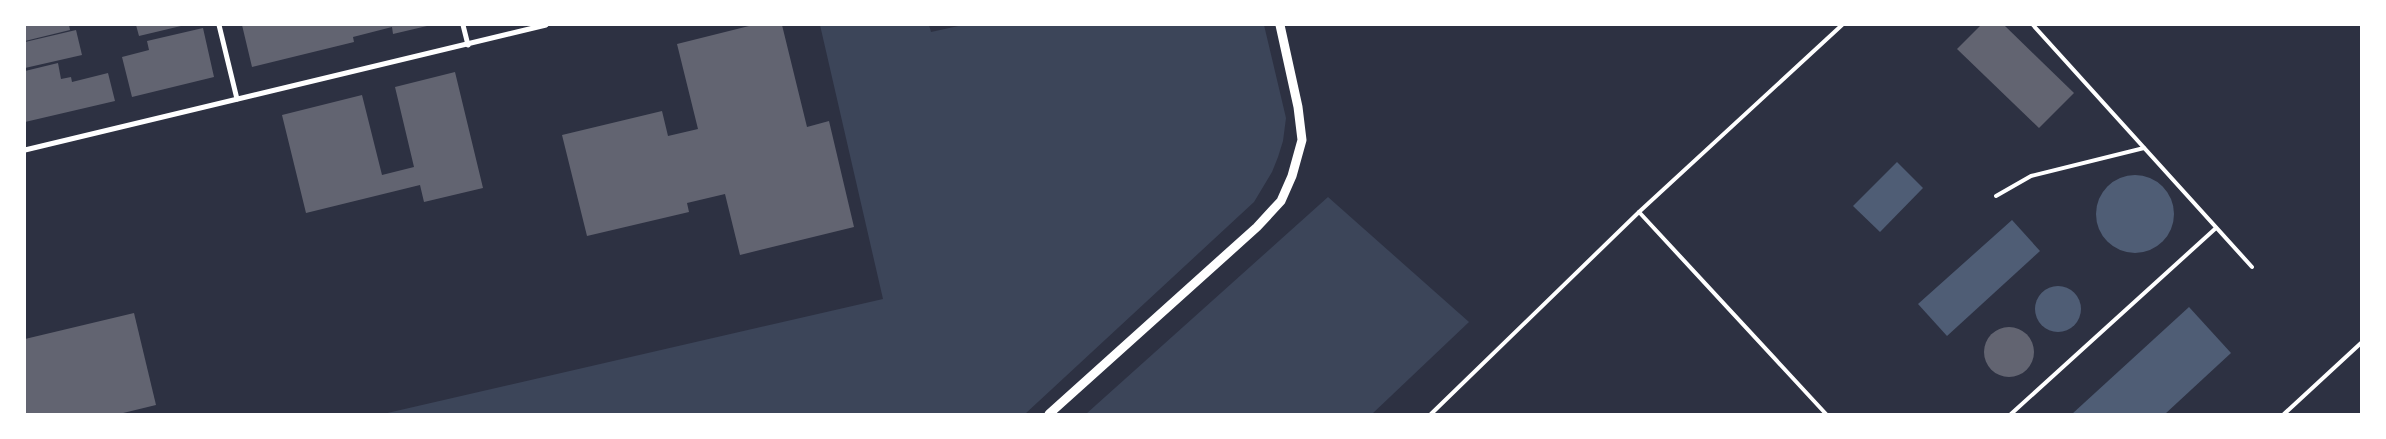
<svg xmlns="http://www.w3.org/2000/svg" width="2386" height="439" font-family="'Crimson Pro',serif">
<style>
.green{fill:#3c4559}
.water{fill:#4f5d75}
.building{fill:#626471}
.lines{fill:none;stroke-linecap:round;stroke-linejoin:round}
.service{stroke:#fff;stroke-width:4}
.minor{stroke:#fff;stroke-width:5}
.tertiary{stroke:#fff;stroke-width:9}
</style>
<rect width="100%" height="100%" fill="#2d3142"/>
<g class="green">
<path d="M820,25H929L931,32L963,25H1264L1286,118L1283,141L1278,157L1272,172L1254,202L1025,414H383L883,299Z"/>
<path d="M1328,197L1469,322L1372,414H1086Z"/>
</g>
<g class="water">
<path d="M1897,162L1923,188L1880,232L1853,206Z"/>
<circle cx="2135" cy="214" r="39"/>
<path d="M2012,220L2040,251L1947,336L1918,304Z"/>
<circle cx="2058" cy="309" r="23"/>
<path d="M2189,307L2231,353L2165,414H2072Z"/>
</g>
<g class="building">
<path d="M25,25H69L70,30L25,41Z"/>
<path d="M136,25H181V26L139,36Z"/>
<path d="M242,25H427V26L393,34L392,27L353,37L354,42L252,67Z"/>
<path d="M753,25H782L807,127L829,121L854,227L740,255L725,194L687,203L689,212L587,236L562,135L662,111L668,136L698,129L677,44Z"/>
<path d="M1981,25H2004L2074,93L2039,128L1957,49Z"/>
<path d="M203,28L214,77L132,97L122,57L149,50L147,41Z"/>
<path d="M76,30L82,55L25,68V42Z"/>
<path d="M58,63L61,79L71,77L72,82L108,73L115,101L25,122V71Z"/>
<path d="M455,72L483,188L424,202L420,185L306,213L282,115L362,95L382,175L414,167L395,87Z"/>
<path d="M134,313L156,405L119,414H25V339Z"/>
<circle cx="2009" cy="352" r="25"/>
</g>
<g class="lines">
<g class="service">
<path d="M2033,25L2252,267"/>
<path d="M1996,196L2031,176L2144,148"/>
<path d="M1639,212L1826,414"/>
<path d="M1431,414L1639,212L1842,25"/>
<path d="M2011,414L2216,228"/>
<path d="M2284,414L2361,343"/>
</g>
<g class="minor">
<path d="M219,25L237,99"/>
<path d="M463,25L468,45"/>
<path d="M25,150L546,25"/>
</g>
<path class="tertiary" d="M1049,414L1257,227L1281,201L1292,176L1302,140L1298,107L1280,25"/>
</g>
<rect width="2386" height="439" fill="none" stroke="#ffffff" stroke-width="52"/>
</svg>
